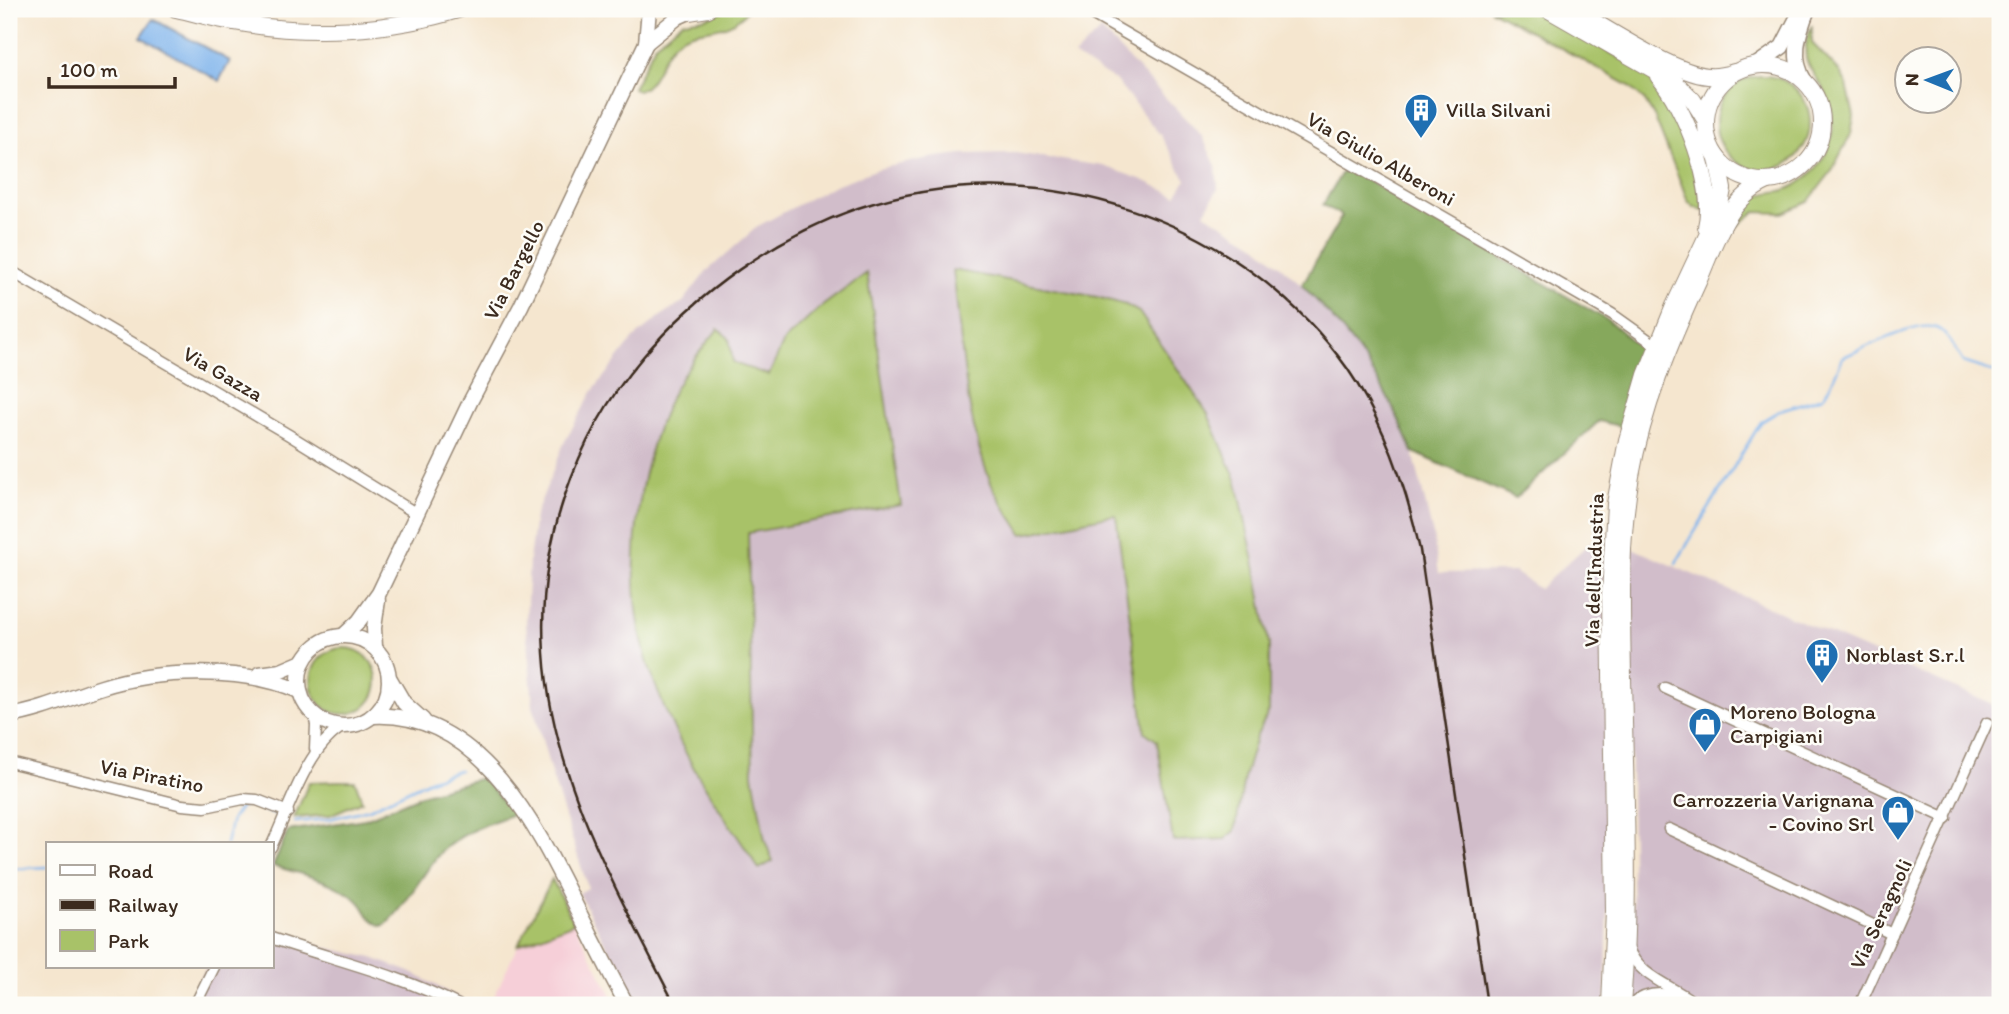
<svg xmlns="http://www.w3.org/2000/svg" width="2009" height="1014" font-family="Itim,sans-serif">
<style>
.built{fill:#f6cfd8}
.industrial{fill:#d1bdca}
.green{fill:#a8c268;stroke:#727643;stroke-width:2}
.forest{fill:#86a85c;stroke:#60693d;stroke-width:2}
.water{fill:#7eb3ec;stroke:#5c6e85;stroke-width:2}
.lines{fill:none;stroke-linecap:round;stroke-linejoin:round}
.stream{stroke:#7eb3ec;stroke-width:2.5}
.street-casing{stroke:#988876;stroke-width:13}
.secondary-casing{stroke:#988876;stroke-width:17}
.primary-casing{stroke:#988876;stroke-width:18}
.street{stroke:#fff;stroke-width:10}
.secondary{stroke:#fff;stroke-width:14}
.primary{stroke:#fff;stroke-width:16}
.rail{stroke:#3b2a1e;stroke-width:2.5}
.labels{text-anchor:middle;stroke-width:5;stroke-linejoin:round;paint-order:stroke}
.poi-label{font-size:21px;fill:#3b2a1e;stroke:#fdfcf7;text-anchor:start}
.street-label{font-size:21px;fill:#3b2a1e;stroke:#fdfcf7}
</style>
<rect width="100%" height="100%" fill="#fdfcf7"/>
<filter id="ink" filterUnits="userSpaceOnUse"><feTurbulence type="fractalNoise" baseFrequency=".0143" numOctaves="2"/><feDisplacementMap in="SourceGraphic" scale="14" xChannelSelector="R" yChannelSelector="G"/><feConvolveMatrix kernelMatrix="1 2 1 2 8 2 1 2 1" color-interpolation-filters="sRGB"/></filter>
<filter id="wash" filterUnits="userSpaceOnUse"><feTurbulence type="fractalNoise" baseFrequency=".00686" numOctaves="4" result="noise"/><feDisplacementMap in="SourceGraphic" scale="28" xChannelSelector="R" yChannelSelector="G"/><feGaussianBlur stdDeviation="1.57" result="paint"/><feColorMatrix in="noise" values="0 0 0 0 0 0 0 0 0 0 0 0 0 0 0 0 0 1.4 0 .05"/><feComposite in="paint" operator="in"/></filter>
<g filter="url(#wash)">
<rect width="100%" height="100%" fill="#f5e6cf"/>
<path class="built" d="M574,923L617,1005H490L518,945Z"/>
<g class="industrial">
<path d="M1101,30L1202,136L1216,166L1218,189L1204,213L1258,246L1302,285L1339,324L1368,362L1400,419L1413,452L1433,535L1439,573L1515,572L1539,589L1607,527L1609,874L1605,1005H637L579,893L588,888L551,773L533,706L526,623L529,560L535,516L564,443L592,392L634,338L661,316L683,302L706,272L758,226L835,185L878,169L929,158L962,154L1015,153L1103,166L1143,180L1176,196L1186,180L1161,136L1116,81L1074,56Z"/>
<path d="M1632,548L2000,708V1005H1630L1633,939L1629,597Z"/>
<path d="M271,930L324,947L372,958L415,974L464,1001L462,1005H188L206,967H271Z"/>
</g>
<g class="green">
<path d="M728,9H748C726,39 697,22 674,43C660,56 656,85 638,91L633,88L656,43L683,21L705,18Z"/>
<path d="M1490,9H1533L1641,70L1661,86L1702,176L1704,211L1694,207L1688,201L1655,118L1645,101L1628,85Z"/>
<path d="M1812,25V43L1839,71L1847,85L1854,116L1851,134L1831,172L1808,202L1783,213L1755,212L1734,228C1739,215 1747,201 1761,195C1767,192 1775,192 1782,191C1803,185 1820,168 1828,148C1835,130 1834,107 1824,90C1818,79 1808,70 1806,57C1804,46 1808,35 1812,25Z"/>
<circle cx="1763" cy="123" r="47"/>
<path d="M953,270L1097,297L1126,305L1139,312L1208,414L1237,482L1257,575L1269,644V711L1256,737L1244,778L1235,831L1225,839L1173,841L1157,741L1145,732L1116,515C1084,519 1054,530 1022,534C1012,517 999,501 991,483C964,416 962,341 953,270Z"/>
<path d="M867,273L901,505L748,533L753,775L765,841L773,861L759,869C736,833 710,798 690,761C677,737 665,710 655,684C621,597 632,478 672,394C684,370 701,350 718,329L729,338L733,363L769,375L784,341L821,307Z"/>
<circle cx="344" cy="681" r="33"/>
<path d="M338,781H355L362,801L330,815L294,818L309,782Z"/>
<path d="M552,879L574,923L518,945Z"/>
</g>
<g class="forest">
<path d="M1345,167L1609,321L1646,353L1623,427L1599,421L1516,498L1413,452C1385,382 1355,340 1302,285L1342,216L1323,205Z"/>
<path d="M482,778L514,814C488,823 463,832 442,851C426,867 398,920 382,926C364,918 368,909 356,899C332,880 301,874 273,866L288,831L365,819L424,794Z"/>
</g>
<path class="water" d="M153,19L230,61L219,81L141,37Z"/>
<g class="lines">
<g class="stream">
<path d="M1676,563L1761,422L1783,409L1823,397L1830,386L1843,357C1863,349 1918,320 1936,328C1948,333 1956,352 1963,362L2000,374"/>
<path d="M295,822L329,819L369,809L432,779L459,770"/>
<path d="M226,844L232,819L241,806L251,805L276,815"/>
<path d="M9,869L47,867"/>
</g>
</g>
</g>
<g filter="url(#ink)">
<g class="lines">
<defs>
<g id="street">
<path d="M1083,9L1612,314L1657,346"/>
<path d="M9,270L289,435L417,514"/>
<path d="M1665,688L1946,818"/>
<path d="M314,715L316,725L315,749"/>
<path d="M9,762L182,805L205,807L243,799L257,800L288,812"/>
<path d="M1669,829L1892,934"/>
<path d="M271,847C289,809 306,749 342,727"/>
<path d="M271,938C334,960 399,974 458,1005"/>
<path d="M1628,948C1638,975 1667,984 1689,999"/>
<path d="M195,1005L214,967"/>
<path d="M1631,1005C1652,986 1678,995 1702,1005"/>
<path d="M1860,1005L1987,723"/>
</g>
<g id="secondary">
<path d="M646,43L678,17L689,12"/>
<path d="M1756,65L1782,47L1796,20"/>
<path d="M1806,83C1790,59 1798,34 1808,9"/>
<path d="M344,635L359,621L379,593L470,402L521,306L646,43L649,9"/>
<circle cx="344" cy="681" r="45"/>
<path d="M375,647L374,628L378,600"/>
<path d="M259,674L281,671L302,662"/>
<path d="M390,679L404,703L423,720"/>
<path d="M9,716C42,711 71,697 102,687C158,669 245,667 299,691"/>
<path d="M374,716C481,711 538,829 578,910C594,942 610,974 627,1005"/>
</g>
<g id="primary">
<path d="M176,9C195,13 214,19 234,22C308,36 389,32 461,9"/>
<path d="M674,9L689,12L708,9"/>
<path d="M1547,9L1675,82L1693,100L1706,121"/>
<path d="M1572,9C1605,27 1673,73 1708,76C1717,77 1725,75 1734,72"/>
<circle cx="1764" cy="123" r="58"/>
<path d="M1658,76C1685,107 1716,187 1706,227"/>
<path d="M1610,1005L1614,911L1610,594L1615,504L1627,440L1646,375L1674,306L1719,210L1723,189L1717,158"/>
<path d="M1622,1005C1631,897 1625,786 1623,677C1622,610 1619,543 1631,476C1643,408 1669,345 1698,282C1715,243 1727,199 1768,181"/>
</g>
</defs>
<use href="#street" class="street-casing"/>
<use href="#secondary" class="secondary-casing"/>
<use href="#primary" class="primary-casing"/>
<use href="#street" class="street"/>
<use href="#secondary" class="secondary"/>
<use href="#primary" class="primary"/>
<path class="rail" d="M675,1005C619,894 552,781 544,653C537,548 573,439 642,358C698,292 775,237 858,208C1035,148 1240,217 1347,368C1385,423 1406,486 1420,550L1487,1005"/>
</g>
</g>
<defs>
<symbol id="building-pin" viewBox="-11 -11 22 30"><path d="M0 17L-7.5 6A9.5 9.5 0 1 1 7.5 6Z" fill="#1f6fb2" stroke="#fdfcf7"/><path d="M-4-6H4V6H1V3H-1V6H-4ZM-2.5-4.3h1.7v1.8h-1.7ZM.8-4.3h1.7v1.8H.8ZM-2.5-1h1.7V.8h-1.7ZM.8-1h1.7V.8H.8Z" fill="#fff"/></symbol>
<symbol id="shop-pin" viewBox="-11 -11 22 30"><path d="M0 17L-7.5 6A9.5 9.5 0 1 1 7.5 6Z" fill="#1f6fb2" stroke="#fdfcf7"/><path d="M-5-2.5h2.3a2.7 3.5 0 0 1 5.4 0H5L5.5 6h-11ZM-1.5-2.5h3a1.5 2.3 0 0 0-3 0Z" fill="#fff"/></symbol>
</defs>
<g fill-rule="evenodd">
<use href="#building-pin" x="1402" y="91" width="38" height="52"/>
<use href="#building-pin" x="1803" y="636" width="38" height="52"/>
<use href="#shop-pin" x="1686" y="705" width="38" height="52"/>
<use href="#shop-pin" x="1879" y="793" width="38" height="52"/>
</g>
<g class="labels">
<g class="poi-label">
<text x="1446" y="117">Villa Silvani</text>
<text x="1846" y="662">Norblast S.r.l</text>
<text x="1730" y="719">Moreno Bologna<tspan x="1730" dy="24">Carpigiani</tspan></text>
<text x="1874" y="807" text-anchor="end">Carrozzeria Varignana<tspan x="1874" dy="24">- Covino Srl</tspan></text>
</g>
<g class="street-label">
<text transform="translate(1381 159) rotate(30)" y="7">Via Giulio Alberoni</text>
<text transform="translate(514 270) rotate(-63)" y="7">Via Bargello</text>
<text transform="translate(223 374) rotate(30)" y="7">Via Gazza</text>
<text transform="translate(1594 570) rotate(-88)" y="7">Via dell'Industria</text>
<text transform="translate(152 776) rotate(11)" y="7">Via Piratino</text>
<text transform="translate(1881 914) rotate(-65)" y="7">Via Seragnoli</text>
</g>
</g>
<rect width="2009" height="1014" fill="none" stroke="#fdfcf7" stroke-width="35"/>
<rect x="46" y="842" width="228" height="126" fill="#fdfcf7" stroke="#afa8a0" stroke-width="2"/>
<rect x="60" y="865" width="35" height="10" fill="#ffffff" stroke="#afa8a0" stroke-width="2"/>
<text x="108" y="878" font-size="21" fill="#3b2a1e">Road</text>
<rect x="60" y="900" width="35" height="10" fill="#3b2a1e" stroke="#afa8a0" stroke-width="2"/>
<text x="108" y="912" font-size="21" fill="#3b2a1e">Railway</text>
<rect x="60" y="930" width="35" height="21" fill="#a8c268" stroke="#afa8a0" stroke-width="2"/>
<text x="108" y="948" font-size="21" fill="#3b2a1e">Park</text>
<g transform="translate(1928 80) rotate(271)"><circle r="33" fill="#fdfcf7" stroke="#afa8a0" stroke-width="2"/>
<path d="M0-5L12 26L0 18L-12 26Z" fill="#1f6fb2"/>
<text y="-10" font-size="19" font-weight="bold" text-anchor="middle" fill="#3b2a1e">N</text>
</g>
<path d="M49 77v10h126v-10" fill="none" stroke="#3b2a1e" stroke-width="3.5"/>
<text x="60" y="77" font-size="21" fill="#3b2a1e" stroke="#fdfcf7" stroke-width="5" paint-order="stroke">100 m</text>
</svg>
